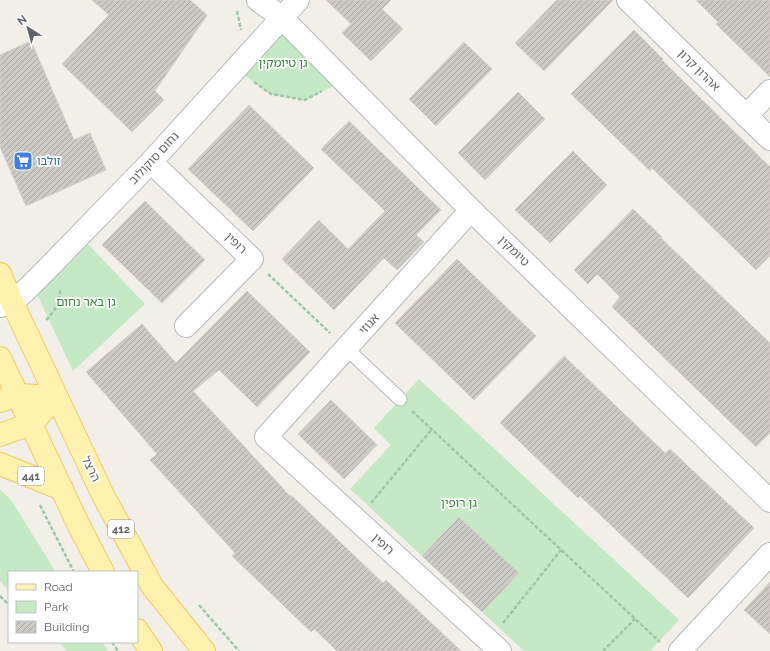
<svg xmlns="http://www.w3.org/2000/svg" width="770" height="651" font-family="Raleway,'Noto Sans Hebrew',sans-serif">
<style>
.park{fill:#c5e8c5}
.building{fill:url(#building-hatch);stroke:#d6d1c6}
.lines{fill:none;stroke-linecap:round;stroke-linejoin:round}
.service-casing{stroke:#b5b8bc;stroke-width:15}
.minor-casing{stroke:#b5b8bc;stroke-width:24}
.primary-casing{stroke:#f2c960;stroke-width:24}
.path{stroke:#9cc7a9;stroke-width:2.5;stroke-dasharray:4 2;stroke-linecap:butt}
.service{stroke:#fff;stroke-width:13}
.minor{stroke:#fff;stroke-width:22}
.primary{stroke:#fff2af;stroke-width:22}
.labels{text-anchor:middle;stroke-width:3.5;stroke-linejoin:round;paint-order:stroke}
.shield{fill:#fff;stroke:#8f9295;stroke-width:1}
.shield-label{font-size:11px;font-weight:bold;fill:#5f6368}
.park-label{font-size:12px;fill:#348238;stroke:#fff}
.street-label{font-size:12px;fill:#5f6368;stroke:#fff}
.shop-label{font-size:12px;fill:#366cbe;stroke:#fff;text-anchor:start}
</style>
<defs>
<pattern id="building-hatch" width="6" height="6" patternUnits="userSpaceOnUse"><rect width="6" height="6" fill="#cccac5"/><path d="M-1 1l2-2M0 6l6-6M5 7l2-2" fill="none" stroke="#a9a8a4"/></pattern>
</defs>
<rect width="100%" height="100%" fill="#f1efe8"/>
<g class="park">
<path d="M281,17L344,81L305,100L271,94L235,69Z"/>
<path d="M84,240L145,304L73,371L35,290Z"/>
<path d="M419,379L679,620L650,651H524L350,489L391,445L374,428Z"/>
<path d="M0,489L11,500L56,572H9V591L0,581Z"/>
<path d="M59,642H102L108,651H67Z"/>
</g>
<g class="building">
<path d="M92,0H190L207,15L155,91L164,100L132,132L62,64L109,15Z"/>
<path d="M326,0H391L382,9L403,29L371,61L342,33L351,24Z"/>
<path d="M557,0H613L544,71L515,43Z"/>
<path d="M696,0H770V77L716,24L718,22Z"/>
<path d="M634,30L663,59L662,60L770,167V256L756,270L652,168L650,171L571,94Z"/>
<path d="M31,41L74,140L90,133L106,170L26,206L0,147V55Z"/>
<path d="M464,42L492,69L436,126L409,99Z"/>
<path d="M518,92L545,119L485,180L458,153Z"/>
<path d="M249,105L314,168L253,231L188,169Z"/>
<path d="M349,121L441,210L416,235L424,242L397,270L384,258L334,310L282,259L319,220L348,249L385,211L321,149Z"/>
<path d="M573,151L607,185L550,243L515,210Z"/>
<path d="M145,201L205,260L162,303L102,245Z"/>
<path d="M633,209L662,237L661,238L770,343V433L756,447L612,307L620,297L597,274L588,284L574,270Z"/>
<path d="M457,259L536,336L474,400L395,323Z"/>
<path d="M247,291L310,352L257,407L219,370L193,391L290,496L291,495L383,583L386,580L461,651H337L314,629L311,632L232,556L235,553L150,460L157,454L86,372L142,324L176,363Z"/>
<path d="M564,356L665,453L670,449L754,528L688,598L580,496L578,498L500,423Z"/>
<path d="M331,400L377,445L344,479L298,434Z"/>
<path d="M459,517L519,573L482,612L422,556Z"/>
<path d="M770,582V634L744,610Z"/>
</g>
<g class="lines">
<defs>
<path id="service" d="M346,348L400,399"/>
<g id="minor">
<path d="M258,0L281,17L471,210L770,501"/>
<path d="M628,0L770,139"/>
<path d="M746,116L770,91"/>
<path d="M151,162L252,259L186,326"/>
<path d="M471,210L266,437L500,651"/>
<path d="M0,306L12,302L25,291L50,266L151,162L298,0"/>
<path d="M680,651L770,554"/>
</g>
<g id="primary">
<path d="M0,274L12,302L103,495L152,586L204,651"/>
<path d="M0,358L79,526L103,572"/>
<path d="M0,401L18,395L56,397"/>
<path d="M0,435L31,424L56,397"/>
<path d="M0,464L62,489"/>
<path d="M137,630L151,651"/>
</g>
</defs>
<use href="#service" class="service-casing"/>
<use href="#minor" class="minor-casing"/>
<use href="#primary" class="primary-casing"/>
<g class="path">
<path d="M237,11L241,30"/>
<path d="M254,82L271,94L305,100L322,91"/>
<path d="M268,274L330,333"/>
<path d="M46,320C55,311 61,301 60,288"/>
<path d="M412,411L660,642"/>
<path d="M371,503L432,429"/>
<path d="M40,505L74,572"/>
<path d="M0,596L9,605"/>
<path d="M199,605L239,651"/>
<path d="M503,623L561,550"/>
<path d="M112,642L118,651"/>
<path d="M603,651L635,619"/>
</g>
<use href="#service" class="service"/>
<use href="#minor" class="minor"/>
<use href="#primary" class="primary"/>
</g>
<defs>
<symbol id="supermarket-square" viewBox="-11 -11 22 22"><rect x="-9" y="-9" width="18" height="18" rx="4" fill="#3f7fe0" stroke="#fff"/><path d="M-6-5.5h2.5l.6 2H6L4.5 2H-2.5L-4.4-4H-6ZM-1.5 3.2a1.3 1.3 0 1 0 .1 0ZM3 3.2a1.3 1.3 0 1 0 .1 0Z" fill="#fff"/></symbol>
</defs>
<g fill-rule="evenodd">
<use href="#supermarket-square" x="12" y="150" width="22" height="22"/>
</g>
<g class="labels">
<g class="shield">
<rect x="18" y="467" width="26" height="18" rx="3"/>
<rect x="108" y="520" width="26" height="18" rx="3"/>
</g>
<g class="shield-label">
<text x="31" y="480">441</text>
<text x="121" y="533">412</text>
</g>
<g class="park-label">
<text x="283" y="67">גן טיומקין</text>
<text x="86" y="306">גן באר נחום</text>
<text x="459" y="507">גן רופין</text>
</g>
<g class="street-label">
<text transform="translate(699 70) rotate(45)" y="4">אהרון קרון</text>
<text transform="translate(154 158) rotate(-47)" y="4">נחום סוקולוב</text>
<text transform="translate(236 243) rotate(44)" y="4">רופין</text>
<text transform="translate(514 251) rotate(44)" y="4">טיומקין</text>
<text transform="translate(369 324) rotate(-48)" y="4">אגוזי</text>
<text transform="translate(91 469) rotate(64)" y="4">הרצל</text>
<text transform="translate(383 544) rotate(42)" y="4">רופין</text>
</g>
<g class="shop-label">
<text x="37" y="165">זולבו</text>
</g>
</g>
<rect x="8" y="571" width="130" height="72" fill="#ffffff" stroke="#bfc1c3"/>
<rect x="16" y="584" width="20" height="6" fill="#fff2af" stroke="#bfc1c3"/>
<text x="44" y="591" font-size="12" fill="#5f6368">Road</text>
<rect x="16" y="601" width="20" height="12" fill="#c5e8c5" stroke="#bfc1c3"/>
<text x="44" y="611" font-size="12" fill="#5f6368">Park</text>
<rect x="16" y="621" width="20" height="12" fill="url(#building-hatch)" stroke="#bfc1c3"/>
<text x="44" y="631" font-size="12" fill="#5f6368">Building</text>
<g transform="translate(28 28) rotate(323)" stroke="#ffffff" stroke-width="3" paint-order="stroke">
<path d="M0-3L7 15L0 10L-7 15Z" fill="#5f6368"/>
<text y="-6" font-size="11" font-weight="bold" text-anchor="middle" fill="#5f6368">N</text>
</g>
</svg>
